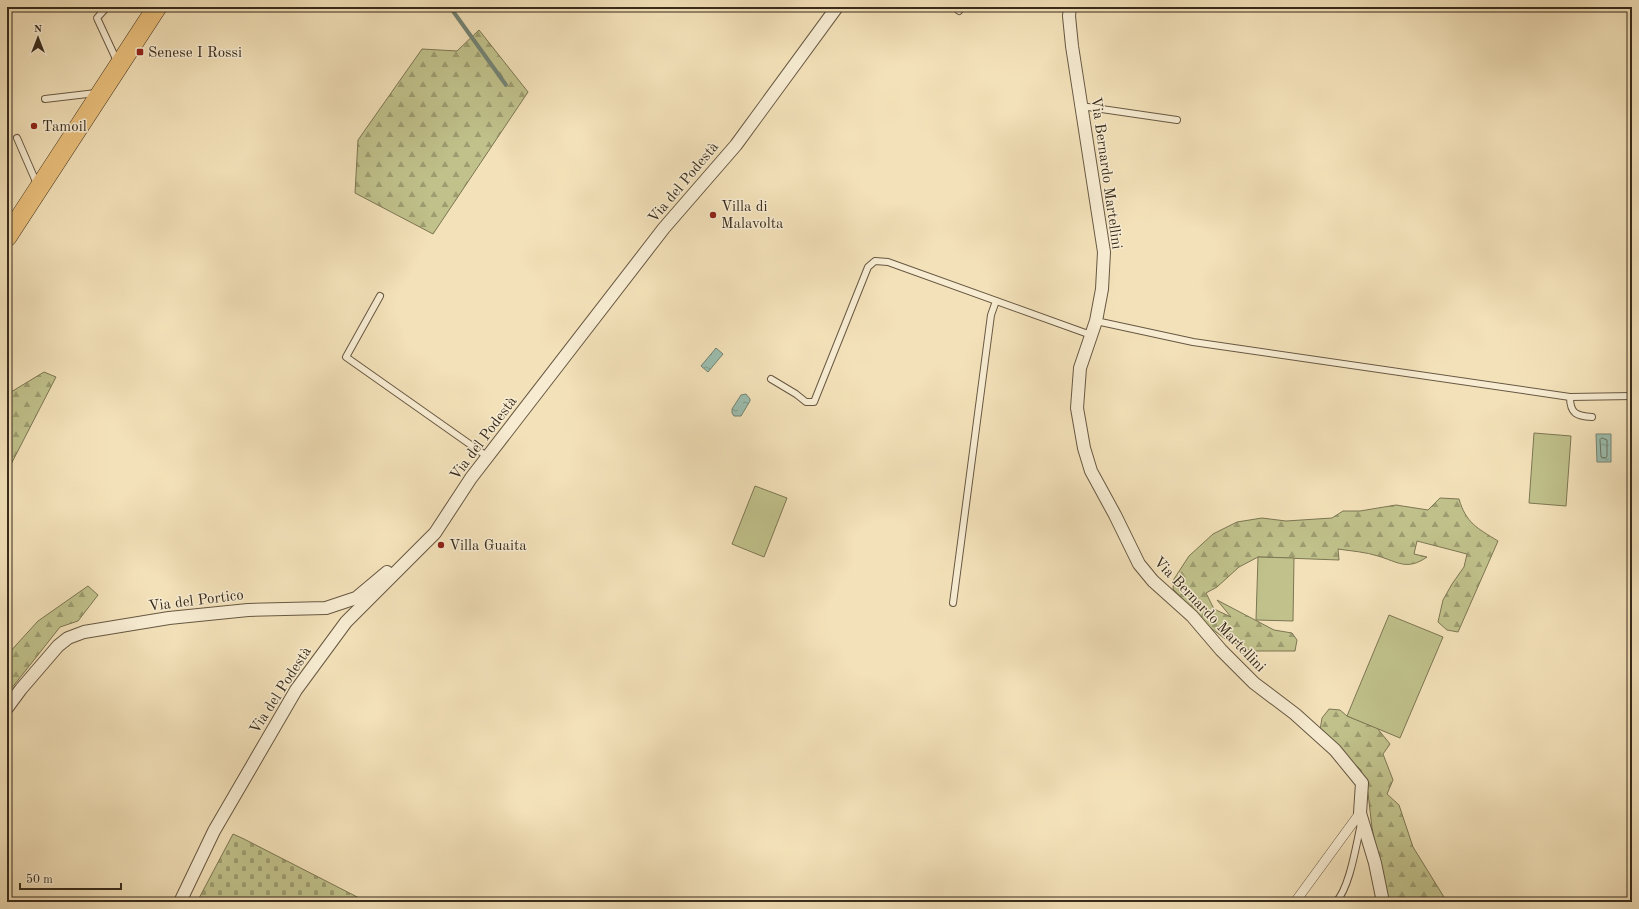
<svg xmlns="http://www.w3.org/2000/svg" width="1639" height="909" font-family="'Old Standard TT',serif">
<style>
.forest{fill:url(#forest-firs);stroke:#7c7653}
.cemetery{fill:url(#cemetery-stones);stroke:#7c7653}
.pitch{fill:#c0c18b;stroke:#7c7653}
.water{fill:url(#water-ripples);stroke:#738374}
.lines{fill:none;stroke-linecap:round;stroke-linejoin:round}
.shore{stroke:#6a7465;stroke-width:1}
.stream{stroke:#738374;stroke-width:4}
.service-casing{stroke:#675842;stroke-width:8}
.pedestrian-casing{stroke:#675842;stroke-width:10}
.minor-casing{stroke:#675842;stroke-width:14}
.primary-casing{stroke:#382b1b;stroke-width:20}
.service{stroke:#f7ecd2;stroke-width:6}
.pedestrian{stroke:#f7ecd2;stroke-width:9}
.minor{stroke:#f7ecd2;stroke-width:12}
.primary{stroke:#eac07c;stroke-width:19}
.poi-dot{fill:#8f2418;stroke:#f7ecd2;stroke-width:1.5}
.labels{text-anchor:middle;stroke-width:3;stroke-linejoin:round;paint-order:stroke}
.poi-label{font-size:15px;fill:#382b1b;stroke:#f7ecd2;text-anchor:start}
.street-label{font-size:15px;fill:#382b1b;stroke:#f7ecd2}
</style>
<defs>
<pattern id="forest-firs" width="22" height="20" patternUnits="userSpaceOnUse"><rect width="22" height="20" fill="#c0c18b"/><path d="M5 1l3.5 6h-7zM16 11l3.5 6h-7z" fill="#9d9d71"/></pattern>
<pattern id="cemetery-stones" width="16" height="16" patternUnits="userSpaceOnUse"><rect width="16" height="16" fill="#c0c18b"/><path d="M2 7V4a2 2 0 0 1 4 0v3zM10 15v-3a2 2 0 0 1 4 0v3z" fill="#9d9d71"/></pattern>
<pattern id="water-ripples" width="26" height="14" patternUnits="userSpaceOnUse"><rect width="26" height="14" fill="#9bbeaf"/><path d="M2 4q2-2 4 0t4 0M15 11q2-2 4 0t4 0" fill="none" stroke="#7f9b8e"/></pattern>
</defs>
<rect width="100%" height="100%" fill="#f3e1b9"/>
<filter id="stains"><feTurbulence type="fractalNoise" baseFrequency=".005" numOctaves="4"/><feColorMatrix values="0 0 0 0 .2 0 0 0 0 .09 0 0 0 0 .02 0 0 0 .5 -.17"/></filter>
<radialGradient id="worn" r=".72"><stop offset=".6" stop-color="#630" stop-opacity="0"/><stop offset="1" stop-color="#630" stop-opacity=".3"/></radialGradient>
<g class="forest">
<path d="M479,30L528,92L433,234L355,193L358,140L422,49L457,51Z"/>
<path d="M44,372L56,377L7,472V393L11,392Z"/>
<path d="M1440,498L1459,499C1466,523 1477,528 1498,541L1458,632L1447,630L1438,622L1443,600L1452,584L1464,567L1467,554L1417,541L1414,554L1427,557C1407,571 1398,562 1378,556C1366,552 1351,551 1338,549L1339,560L1258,557L1239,567L1217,587L1206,593L1214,609L1231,617L1217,600L1274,630L1292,633L1297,640L1295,651H1251L1224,638L1208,626L1173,589L1174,579L1189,556L1213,534L1237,522L1262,518L1286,521L1332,518L1343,511H1360L1396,505L1428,510Z"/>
<path d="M88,586L98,595L78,621L60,627L7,694V655L38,621Z"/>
<path d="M1329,709L1340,710L1347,716L1377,728L1390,744L1383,754L1393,780L1387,794L1399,805L1413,847L1447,902H1387L1372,828L1368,793L1361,770L1320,730L1322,718Z"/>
</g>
<path class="cemetery" d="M233,834L244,839L367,902H197Z"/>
<g class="pitch">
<path d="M1534,433L1571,436L1566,506L1529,503Z"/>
<path d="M755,486L787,498L764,557L732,544Z"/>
<path d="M1258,557L1294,558L1293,621L1256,620Z"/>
<path d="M1389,615L1443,637L1400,738L1347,716Z"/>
</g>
<g class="water">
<path d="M716,348L723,354L708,372L701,366Z"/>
<path d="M746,394L750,399V401L741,416H734L732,413V409L741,395Z"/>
<path d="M1596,434H1611V462H1597Z"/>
</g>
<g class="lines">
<path class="shore" d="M1602,438L1607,440V456L1606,458L1601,457L1600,440Z"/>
<path class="stream" d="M450,7L506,85"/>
<defs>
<g id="service">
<path d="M107,7L97,18L117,61"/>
<path d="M954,7L959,11"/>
<path d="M45,99L96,93"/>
<path d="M1081,106L1177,120"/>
<path d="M17,138L37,184"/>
<path d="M380,296L346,357L488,457"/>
<path d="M1096,321L1193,342L1570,397L1632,396"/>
<path d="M771,379L796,394L806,402H814L868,267L875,261L888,262L1091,335"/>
<path d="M1570,397C1570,414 1577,416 1592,417"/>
<path d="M953,603L991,315L996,301"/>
<path d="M1336,902C1350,887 1356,845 1361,824"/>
</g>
<path id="pedestrian" d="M1295,902L1360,813"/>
<g id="minor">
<path d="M1070,7L1069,16L1072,46L1104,252L1102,289L1096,321L1080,368L1077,408L1084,448L1091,471L1115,515L1139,564L1153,581L1192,616L1221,650L1254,683L1295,714L1335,750L1362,783L1360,813L1375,863L1383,902"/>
<path d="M7,708L21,689L58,646L68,638L84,632L169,618L248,610L326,608L356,598L387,572"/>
<path d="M180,902L214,831L296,690L346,622L435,533L471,478L664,228L736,145L837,7"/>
</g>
<path id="primary" d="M7,237L157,7"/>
</defs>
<use href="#service" class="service-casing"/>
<use href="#pedestrian" class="pedestrian-casing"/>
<use href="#minor" class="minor-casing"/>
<use href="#primary" class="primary-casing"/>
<use href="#service" class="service"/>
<use href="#pedestrian" class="pedestrian"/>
<use href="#minor" class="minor"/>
<use href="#primary" class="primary"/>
</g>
<g class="poi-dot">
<rect x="136" y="48" width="8" height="8" rx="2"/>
<circle cx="34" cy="126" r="4"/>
<circle cx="713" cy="215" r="4"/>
<circle cx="441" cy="545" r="4"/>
</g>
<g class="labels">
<g class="poi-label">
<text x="148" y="57">Senese I Rossi</text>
<text x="42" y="131">Tamoil</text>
<text x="721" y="211">Villa di<tspan x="721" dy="17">Malavolta</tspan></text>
<text x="449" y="550">Villa Guaita</text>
</g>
<g class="street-label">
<text transform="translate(1107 173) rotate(82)" y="5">Via Bernardo Martellini</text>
<text transform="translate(683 182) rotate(-50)" y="5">Via del Podestà</text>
<text transform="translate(483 438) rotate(-53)" y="5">Via del Podestà</text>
<text transform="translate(196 600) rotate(-7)" y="5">Via del Portico</text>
<text transform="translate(1210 614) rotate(46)" y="5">Via Bernardo Martellini</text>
<text transform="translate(280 690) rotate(-57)" y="5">Via del Podestà</text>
</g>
</g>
<rect width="1639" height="909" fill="none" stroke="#f3e1b9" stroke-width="24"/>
<rect x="8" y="8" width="1623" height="893" fill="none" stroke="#382b1b" stroke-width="2"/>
<rect x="12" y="12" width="1615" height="885" fill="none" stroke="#382b1b"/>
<g transform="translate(38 38)" stroke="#f7ecd2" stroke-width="3" paint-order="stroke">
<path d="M0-3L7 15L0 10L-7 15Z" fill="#382b1b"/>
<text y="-6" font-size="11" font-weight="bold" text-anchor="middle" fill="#382b1b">N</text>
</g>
<path d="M20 883v6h101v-6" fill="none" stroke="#382b1b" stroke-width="2"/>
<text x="26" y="883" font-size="12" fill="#382b1b" stroke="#f7ecd2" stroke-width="3" paint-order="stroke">50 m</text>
<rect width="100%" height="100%" filter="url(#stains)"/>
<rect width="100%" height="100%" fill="url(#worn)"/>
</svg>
